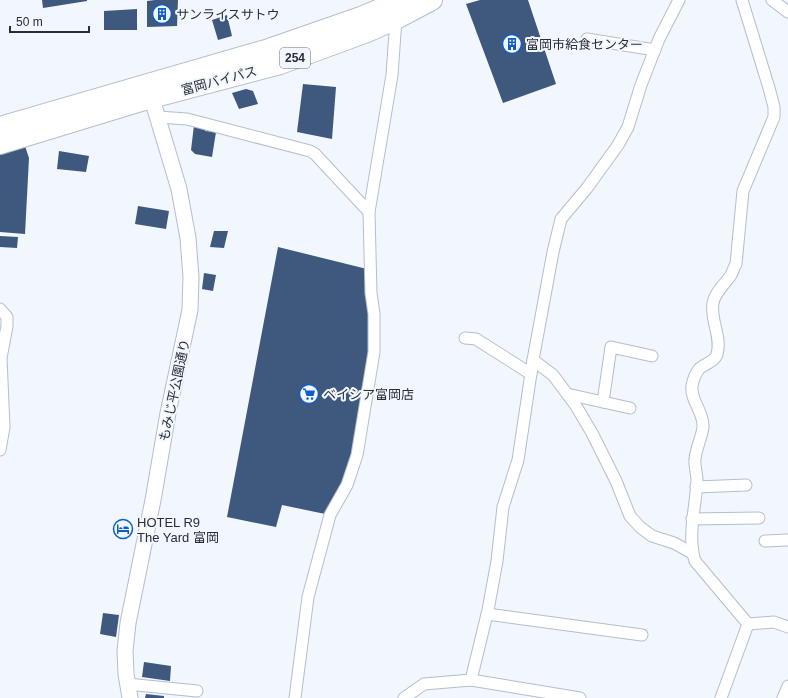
<svg xmlns="http://www.w3.org/2000/svg" width="788" height="698" font-family="Helvetica,'Noto Sans JP',sans-serif">
<style>
.building{fill:#3e587e}
.lines{fill:none;stroke-linecap:round;stroke-linejoin:round}
.street-casing{stroke:#b3becd;stroke-width:13}
.secondary-casing{stroke:#b3becd;stroke-width:17}
.highway-casing{stroke:#b3becd;stroke-width:22}
.street{stroke:#fff;stroke-width:11}
.secondary{stroke:#fff;stroke-width:15}
.highway{stroke:#fff;stroke-width:20}
.labels{text-anchor:middle;stroke-width:4;stroke-linejoin:round;paint-order:stroke}
.shield{fill:#f2f6fd;stroke:#666a70;stroke-width:1}
.shield-label{font-size:12px;font-weight:bold;fill:#2a2e34}
.poi-label{font-size:13px;fill:#2a2e34;stroke:#f2f6fd;text-anchor:start}
.street-label{font-size:13px;fill:#2a2e34;stroke:#f2f6fd}
</style>
<rect width="100%" height="100%" fill="#f2f6fd"/>
<g class="building">
<path d="M42,0H87V1L43,8Z"/>
<path d="M155,0H178L177,26L147,27V1Z"/>
<path d="M480,0H528L556,84L503,103L466,4Z"/>
<path d="M137,9V30H104V11Z"/>
<path d="M227,15L232,36L218,40L212,20Z"/>
<path d="M303,84L336,87L332,139L297,132Z"/>
<path d="M246,89L253,91L258,104L239,109L232,93Z"/>
<path d="M194,125L206,127L205,131L216,132L212,157L195,154L191,150Z"/>
<path d="M25,146L29,158L25,234L0,232V153Z"/>
<path d="M59,151L89,156L86,172L57,169Z"/>
<path d="M138,206L169,211L166,229L135,224Z"/>
<path d="M214,231H228L224,248L210,247Z"/>
<path d="M0,236L18,237L17,248L0,247Z"/>
<path d="M278,247L371,270L374,322L361,436L330,515L282,505L276,527L227,517Z"/>
<path d="M204,273L216,275L213,291L202,289Z"/>
<path d="M103,613L119,615L116,637L100,634Z"/>
<path d="M144,662L171,666L170,681L142,677Z"/>
<path d="M146,694L164,696V698H145Z"/>
</g>
<g class="lines">
<defs>
<g id="street">
<path d="M742,0L769,88L774,107V117L743,191L736,264C734,267 733,271 731,275C725,284 715,292 713,303C710,320 722,337 717,354C715,362 704,364 699,369C695,374 693,380 692,386C690,400 704,412 703,427C702,437 696,448 695,459C694,466 697,473 697,480C696,507 687,535 695,561L748,624L774,622L788,627"/>
<path d="M772,0L788,12"/>
<path d="M587,39L655,50"/>
<path d="M158,117L187,119L310,151L315,154L369,212"/>
<path d="M0,309L7,317V326L1,358L4,427L0,450"/>
<path d="M465,338L476,339L531,374"/>
<path d="M533,360L553,375L576,406L592,433L616,481L630,516L640,527L652,536L674,543L692,553"/>
<path d="M567,394L630,408"/>
<path d="M603,402L611,347L652,356"/>
<path d="M696,487L746,485"/>
<path d="M692,519L759,518"/>
<path d="M765,541L788,540"/>
<path d="M487,614L642,635"/>
<path d="M471,680L488,610L497,561L503,507L518,460L533,360L553,252L561,219L587,188L618,145L628,127L641,85L659,39L679,0"/>
<path d="M127,684L197,691"/>
<path d="M295,698L308,597L330,515L347,485L357,455L374,352V314L371,293L369,212L392,75L396,19"/>
<path d="M404,698L424,684L471,680L580,698"/>
<path d="M721,698L748,624"/>
<path d="M783,698L788,686"/>
</g>
<path id="secondary" d="M130,698L126,674L125,651L128,623L153,500L168,413L190,310L191,277L188,238L179,189L149,89"/>
<g id="highway">
<path d="M0,127L269,49L361,17L401,0"/>
<path d="M0,144L151,98L280,64L367,32L396,19L432,0"/>
</g>
</defs>
<use href="#street" class="street-casing"/>
<use href="#secondary" class="secondary-casing"/>
<use href="#highway" class="highway-casing"/>
<use href="#street" class="street"/>
<use href="#secondary" class="secondary"/>
<use href="#highway" class="highway"/>
</g>
<defs>
<symbol id="building-ring" viewBox="-11 -11 22 22"><circle r="9.5" fill="#f2f6fd" stroke="#0e5ec8" stroke-width="1.5"/><path d="M-4-6H4V6H1V3H-1V6H-4ZM-2.5-4.3h1.7v1.8h-1.7ZM.8-4.3h1.7v1.8H.8ZM-2.5-1h1.7V.8h-1.7ZM.8-1h1.7V.8H.8Z" fill="#0e5ec8"/></symbol>
<symbol id="supermarket-ring" viewBox="-11 -11 22 22"><circle r="9.5" fill="#f2f6fd" stroke="#0e5ec8" stroke-width="1.5"/><path d="M-6-5.5h2.5l.6 2H6L4.5 2H-2.5L-4.4-4H-6ZM-1.5 3.2a1.3 1.3 0 1 0 .1 0ZM3 3.2a1.3 1.3 0 1 0 .1 0Z" fill="#0e5ec8"/></symbol>
<symbol id="hotel-ring" viewBox="-11 -11 22 22"><circle r="9.5" fill="#f2f6fd" stroke="#0e5ec8" stroke-width="1.5"/><path d="M-6-4.5h1.5V1H6V5H4.5V3h-9V5H-6ZM-4 0a1.8 1.8 0 1 1 3.6 0ZM.5 0V-2.5h3Q6-2.5 6 0Z" fill="#0e5ec8"/></symbol>
</defs>
<g fill-rule="evenodd">
<use href="#building-ring" x="151" y="3" width="22" height="22"/>
<use href="#building-ring" x="501" y="33" width="22" height="22"/>
<use href="#supermarket-ring" x="298" y="383" width="22" height="22"/>
<use href="#hotel-ring" x="112" y="518" width="22" height="22"/>
</g>
<g class="labels">
<rect class="shield" x="280" y="48" width="30" height="20" rx="3"/>
<g class="shield-label">
<text x="295" y="62">254</text>
</g>
<g class="poi-label">
<text x="176" y="19">サンライスサトウ</text>
<text x="526" y="49">富岡市給食センター</text>
<text x="323" y="399">ベイシア富岡店</text>
<text x="137" y="527">HOTEL R9<tspan x="137" dy="15">The Yard 富岡</tspan></text>
</g>
<g class="street-label">
<text transform="translate(219 80) rotate(-15)" y="5">富岡バイパス</text>
<text transform="translate(174 390) rotate(-78)" y="5">もみじ平公園通り</text>
</g>
</g>
<path d="M10 26v6h79v-6" fill="none" stroke="#2a2e34" stroke-width="2"/>
<text x="16" y="26" font-size="12" fill="#2a2e34" stroke="#f2f6fd" stroke-width="3" paint-order="stroke">50 m</text>
</svg>
